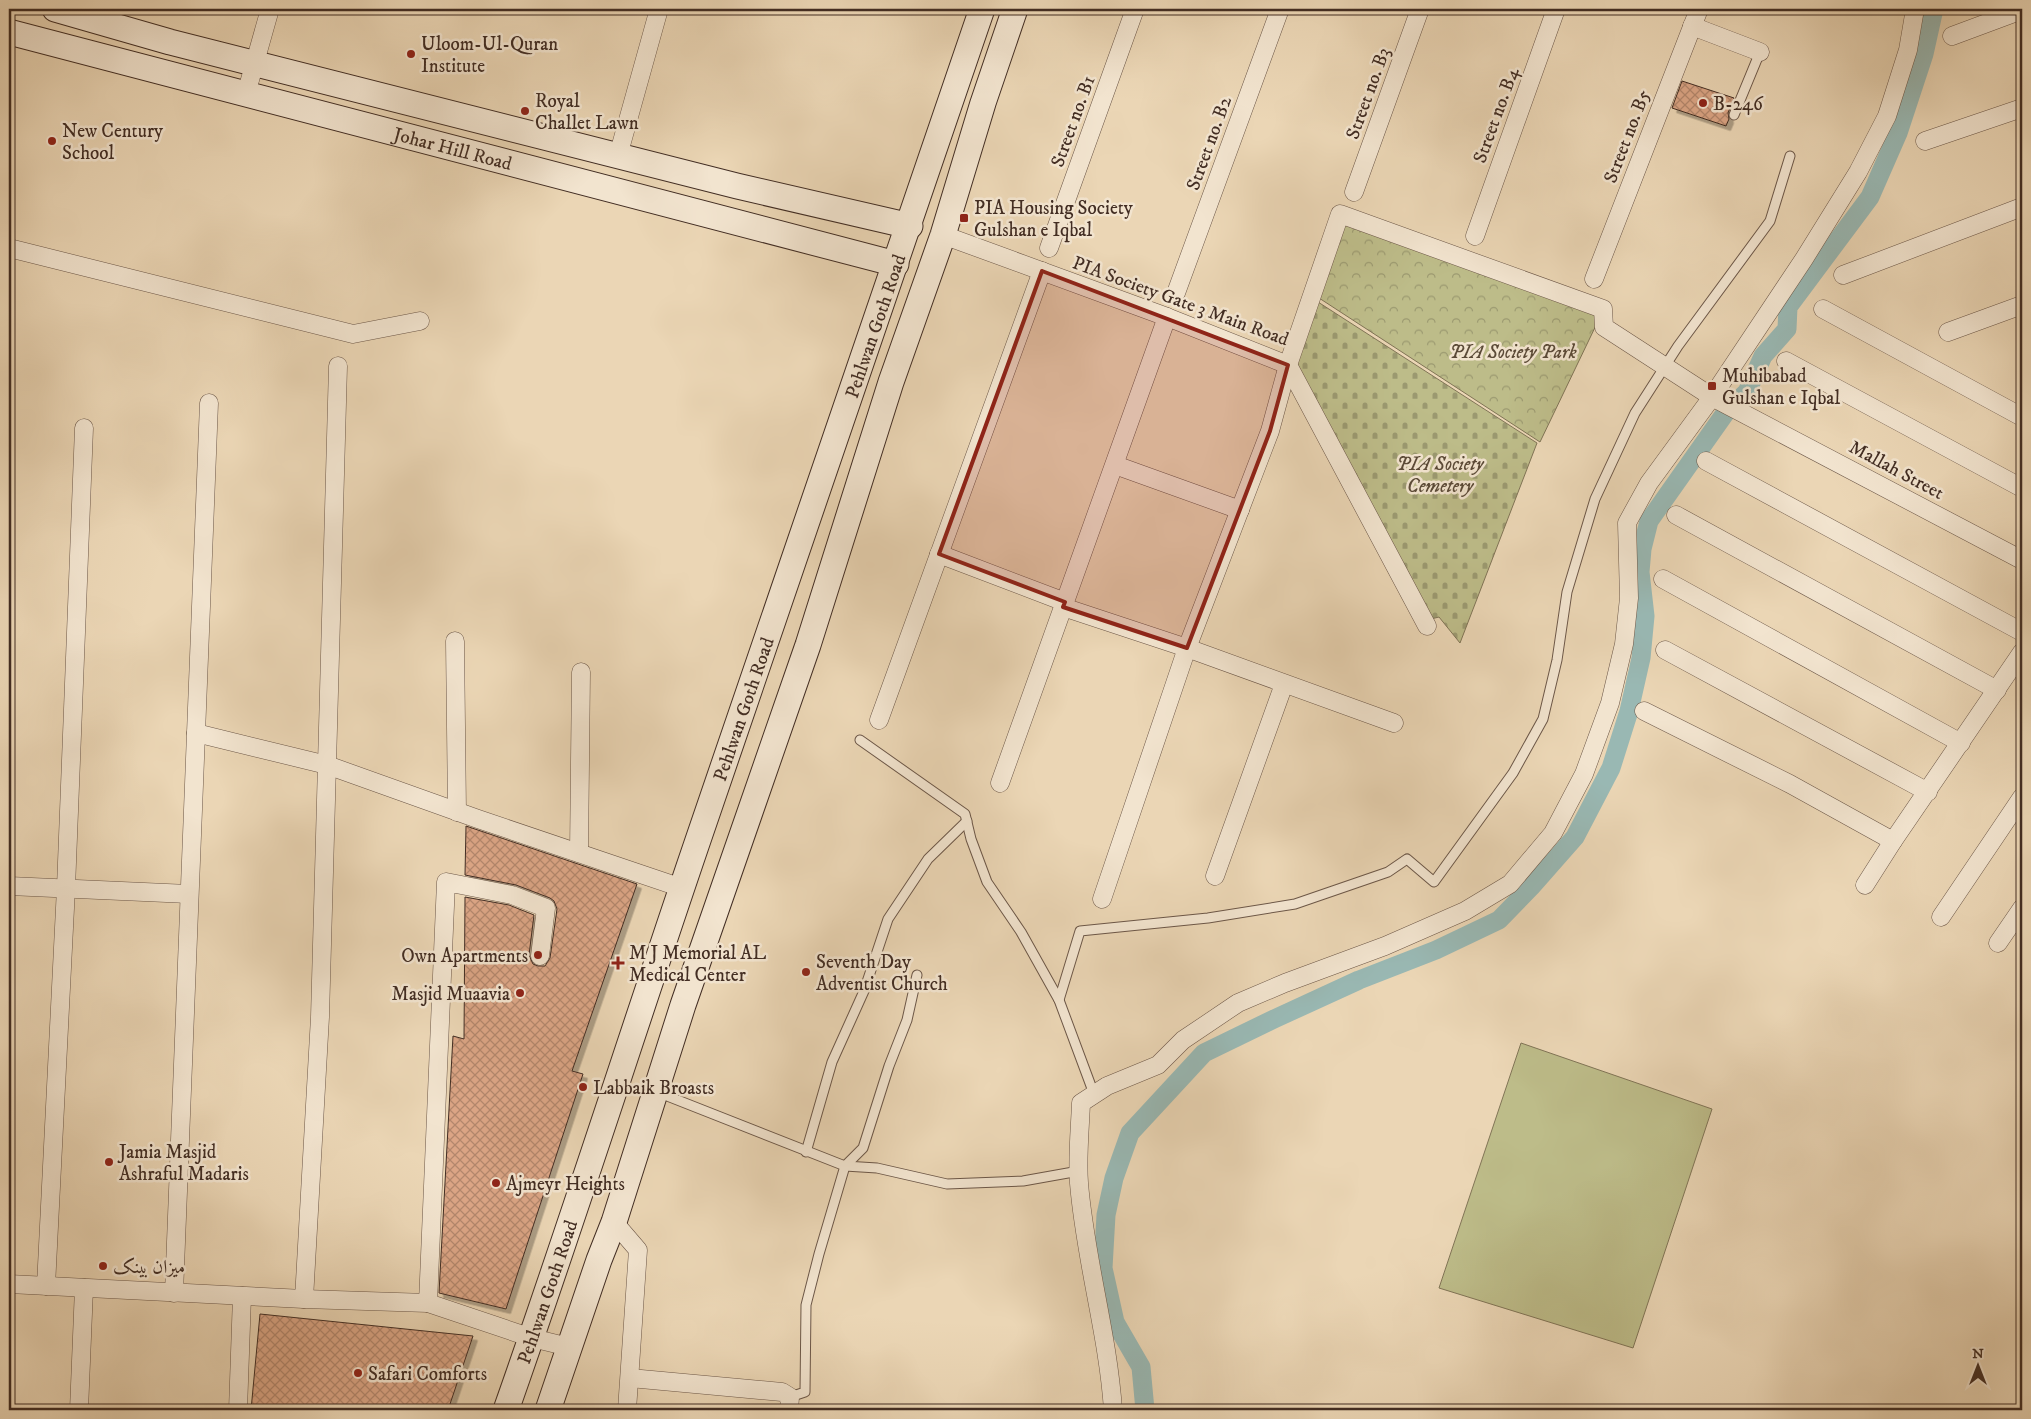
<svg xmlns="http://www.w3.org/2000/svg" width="2031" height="1419" font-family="'IM FELL DW Pica',Amiri,serif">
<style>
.forest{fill:url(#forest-crowns);stroke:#807456}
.cemetery{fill:url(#cemetery-stones);stroke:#807456}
.pitch{fill:#bdbc89;stroke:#807456}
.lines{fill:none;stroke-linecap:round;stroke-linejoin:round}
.canal{stroke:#99b8b3;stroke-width:19}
.building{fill:url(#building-cross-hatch);stroke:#422d23;filter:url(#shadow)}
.lane-casing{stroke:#6c5748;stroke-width:11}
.street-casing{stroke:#6c5748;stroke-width:19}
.secondary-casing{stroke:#422d23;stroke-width:27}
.lane{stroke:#f2e4cf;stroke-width:9}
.street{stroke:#f2e4cf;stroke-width:18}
.secondary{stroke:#f2e4cf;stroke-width:25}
.marked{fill:#8f2418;fill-opacity:0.2;stroke:#8f2418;stroke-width:4;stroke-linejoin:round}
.poi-dot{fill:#8f2418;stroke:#f2e4cf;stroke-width:2}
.labels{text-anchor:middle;stroke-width:5;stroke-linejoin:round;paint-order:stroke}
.poi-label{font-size:19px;fill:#422d23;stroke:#f2e4cf;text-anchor:start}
.street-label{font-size:19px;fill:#422d23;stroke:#f2e4cf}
.park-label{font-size:19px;font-style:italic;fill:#5b4a37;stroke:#f2e4cf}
</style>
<defs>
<pattern id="forest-crowns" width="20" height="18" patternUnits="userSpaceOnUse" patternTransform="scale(1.25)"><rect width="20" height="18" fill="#bdbc89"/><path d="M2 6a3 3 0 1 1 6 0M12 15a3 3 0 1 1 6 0" fill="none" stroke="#9b9970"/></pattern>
<pattern id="cemetery-stones" width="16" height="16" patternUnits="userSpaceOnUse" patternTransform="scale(1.25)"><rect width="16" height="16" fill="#bdbc89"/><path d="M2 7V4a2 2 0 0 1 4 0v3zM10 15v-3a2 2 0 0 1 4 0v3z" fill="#9b9970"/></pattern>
<pattern id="building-cross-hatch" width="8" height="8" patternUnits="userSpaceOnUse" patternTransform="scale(1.25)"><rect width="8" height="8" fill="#dba585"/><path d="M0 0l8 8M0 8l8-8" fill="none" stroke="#b3876c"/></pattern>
<filter id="shadow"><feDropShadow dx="4.5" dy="4.5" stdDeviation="0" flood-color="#0004"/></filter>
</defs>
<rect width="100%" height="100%" fill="#ebd6b5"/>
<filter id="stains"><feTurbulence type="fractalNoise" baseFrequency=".004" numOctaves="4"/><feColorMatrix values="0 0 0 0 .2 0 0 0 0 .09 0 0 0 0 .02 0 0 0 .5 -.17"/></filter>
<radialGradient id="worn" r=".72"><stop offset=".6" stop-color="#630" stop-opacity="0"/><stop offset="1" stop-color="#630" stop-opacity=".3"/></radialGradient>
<path class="forest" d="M1346,223L1600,317L1540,442L1319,298Z"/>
<path class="cemetery" d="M1318,302L1537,443L1460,643L1439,617L1431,619L1288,363Z"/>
<path class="pitch" d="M1521,1043L1712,1109L1633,1348L1439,1288Z"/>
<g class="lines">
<path class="canal" d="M1145,1410L1141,1367L1115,1322L1103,1268L1106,1215L1114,1178L1130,1133L1204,1053L1274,1019L1359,980L1436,950L1499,920L1531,887L1575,837L1611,768L1629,711L1641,658L1645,616L1640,572L1642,549L1649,521L1726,412L1747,392L1763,356L1787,329L1788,307L1870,197L1898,133L1924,54L1934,9"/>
</g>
<g class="building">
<path d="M1682,81L1734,98L1728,113L1729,119L1726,126L1672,108Z"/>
<path d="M466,826L637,884L572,1071L583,1074L506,1309L439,1293L453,1036L464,1039L465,897L509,905L534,915L529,955L533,964L538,966H545L550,958L557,909L554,901L550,898L516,885L465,875Z"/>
<path d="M260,1314L473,1336L448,1410H251Z"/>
</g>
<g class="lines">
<defs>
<g id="lane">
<path d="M1734,115L1760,52"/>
<path d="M860,740L965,814L971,839L987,882L1021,932L1059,1000L1094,1094"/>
<path d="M1059,1000L1080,931L1208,918L1295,904L1388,872L1407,859L1434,882L1513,773L1543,719L1557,660L1567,592L1595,499L1635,413L1678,346L1770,221L1790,156"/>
<path d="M657,1092L845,1166L877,1168L947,1184L1023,1181L1079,1171"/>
<path d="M806,1152L832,1062L864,991L888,919L928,859L967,821"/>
<path d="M790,1397L805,1392L806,1305L819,1254L845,1166L863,1148L889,1066L907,1020L917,975"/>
</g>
<g id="street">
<path d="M1692,26L1760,52"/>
<path d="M1952,36L2022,10"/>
<path d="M246,94L270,9"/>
<path d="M1925,141L2022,108"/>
<path d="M618,156L659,9"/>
<path d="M1354,192L1420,9"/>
<path d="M943,235L1167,317L1288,365"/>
<path d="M1475,236L1556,9"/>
<path d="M9,248L353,334L420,321"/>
<path d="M1049,248L1135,9"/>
<path d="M1843,275L2022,207"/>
<path d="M1594,279L1699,9"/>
<path d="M1176,293L1280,9"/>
<path d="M1823,309L2022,417"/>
<path d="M1948,332L2022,305"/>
<path d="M1786,361L2022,488"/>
<path d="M1288,365L1427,626"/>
<path d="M1706,461L2022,632"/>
<path d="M1115,465L1240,510"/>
<path d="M1676,515L1997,690"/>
<path d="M939,554L1065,602"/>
<path d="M1663,579L1961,743"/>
<path d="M1063,607L1187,648L1394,723"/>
<path d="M455,641L457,812"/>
<path d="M1665,650L1928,792"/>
<path d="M1644,711L1790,784L1893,841"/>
<path d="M879,720L1042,271"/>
<path d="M196,733L327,765L478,819L682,888"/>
<path d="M1000,783L1167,317"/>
<path d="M579,853L581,672"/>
<path d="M1215,876L1284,684"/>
<path d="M1865,885L1893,841L2022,652"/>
<path d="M9,886L189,894"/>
<path d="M1102,899L1187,648L1270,431L1288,365L1340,214L1603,309L1604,327L1712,397L2022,560"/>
<path d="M1941,917L2022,797"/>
<path d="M1998,943L2022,908"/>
<path d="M614,1222L638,1250L627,1410"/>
<path d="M9,1284L304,1299L428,1303L446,882L512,895L546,908L540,956"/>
<path d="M46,1286L66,888L84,428"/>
<path d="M174,1293L209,403"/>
<path d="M304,1299L320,1017L338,366"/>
<path d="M428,1303L532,1338L569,1347"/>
<path d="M630,1378L782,1392L790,1397L789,1410"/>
<path d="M79,1410L84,1288"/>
<path d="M238,1410L242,1296"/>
<path d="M1113,1410C1108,1334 1085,1259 1079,1183C1077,1157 1080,1129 1081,1103L1107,1086L1158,1065L1183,1040L1238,1003L1285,983L1385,946L1465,911L1510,884L1553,833L1584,774L1610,703L1624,644L1629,598L1627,523L1649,483L1712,397L1804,259L1858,172L1887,116L1908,50L1915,9"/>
</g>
<g id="secondary">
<path d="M55,9L170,42L737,186L910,226"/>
<path id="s1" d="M9,32L896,264"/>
<path id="s2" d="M506,1410C572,1223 632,1034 696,846C791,567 889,289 982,9"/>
<path d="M548,1410L599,1260L614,1222L683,1005L808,645L891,382L943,235L983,103L1015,9"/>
</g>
</defs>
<use href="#lane" class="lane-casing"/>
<use href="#street" class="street-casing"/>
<use href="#secondary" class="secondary-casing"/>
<use href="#lane" class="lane"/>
<use href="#street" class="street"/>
<use href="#secondary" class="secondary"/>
</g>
<path class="marked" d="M1042,271L1288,365L1270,431L1187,648L1063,607L1065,602L939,554Z"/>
<g class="poi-dot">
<circle cx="411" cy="54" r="5"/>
<circle cx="1703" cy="103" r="5"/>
<circle cx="525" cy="111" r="5"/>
<circle cx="52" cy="141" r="5"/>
<rect x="959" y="213" width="10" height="10" rx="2.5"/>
<rect x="1707" y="381" width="10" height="10" rx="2.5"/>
<circle cx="538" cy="955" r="5"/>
<path d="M615.5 955.5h5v5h5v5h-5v5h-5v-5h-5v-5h5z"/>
<circle cx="806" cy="972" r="5"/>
<circle cx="520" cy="993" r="5"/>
<circle cx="583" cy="1087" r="5"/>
<circle cx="109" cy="1162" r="5"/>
<circle cx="496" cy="1183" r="5"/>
<circle cx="103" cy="1266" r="5"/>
<circle cx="358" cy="1373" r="5"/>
</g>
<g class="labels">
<g class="poi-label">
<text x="421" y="50">Uloom-Ul-Quran<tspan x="421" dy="22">Institute</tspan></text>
<text x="535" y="107">Royal<tspan x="535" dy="22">Challet Lawn</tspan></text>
<text x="1713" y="110">B-246</text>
<text x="62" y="137">New Century<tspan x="62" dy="22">School</tspan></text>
<text x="974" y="214">PIA Housing Society<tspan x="974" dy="22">Gulshan e Iqbal</tspan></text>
<text x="1722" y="382">Muhibabad<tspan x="1722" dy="22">Gulshan e Iqbal</tspan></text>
<text x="629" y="959">M J Memorial AL<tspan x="629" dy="22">Medical Center</tspan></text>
<text x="528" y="962" text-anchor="end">Own Apartments</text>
<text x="816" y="968">Seventh Day<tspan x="816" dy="22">Adventist Church</tspan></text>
<text x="510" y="1000" text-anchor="end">Masjid Muaavia</text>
<text x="593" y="1094">Labbaik Broasts</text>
<text x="119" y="1158">Jamia Masjid<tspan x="119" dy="22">Ashraful Madaris</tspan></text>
<text x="506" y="1190">Ajmeyr Heights</text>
<text x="113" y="1273">میزان بینک</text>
<text x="368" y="1380">Safari Comforts</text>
</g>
<g class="street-label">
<text transform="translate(1367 93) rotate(-70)" y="7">Street no. B3</text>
<text transform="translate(1495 115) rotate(-70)" y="7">Street no. B4</text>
<text transform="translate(1072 121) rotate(-70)" y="7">Street no. B1</text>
<text transform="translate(1626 136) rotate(-69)" y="7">Street no. B5</text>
<text transform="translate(1208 143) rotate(-70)" y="7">Street no. B2</text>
<text dy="7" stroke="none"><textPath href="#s1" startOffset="459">Johar Hill Road</textPath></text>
<text transform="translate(1181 300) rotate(20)" y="7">PIA Society Gate 3 Main Road</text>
<text dy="7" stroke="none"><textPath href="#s2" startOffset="1145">Pehlwan Goth Road</textPath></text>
<text transform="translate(1897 469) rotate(28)" y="7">Mallah Street</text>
<text dy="7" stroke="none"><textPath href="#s2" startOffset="740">Pehlwan Goth Road</textPath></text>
<text dy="7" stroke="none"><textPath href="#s2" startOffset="125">Pehlwan Goth Road</textPath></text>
</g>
<g class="park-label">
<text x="1513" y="358">PIA Society Park</text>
<text x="1440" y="470">PIA Society<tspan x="1440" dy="22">Cemetery</tspan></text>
</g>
</g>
<rect width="2031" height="1419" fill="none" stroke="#ebd6b5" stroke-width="30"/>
<rect x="10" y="10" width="2011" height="1399" fill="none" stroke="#422d23" stroke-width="2.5"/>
<rect x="15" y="15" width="2001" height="1389" fill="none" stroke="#422d23"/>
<g transform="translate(1978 1366)" stroke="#f2e4cf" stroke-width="4" paint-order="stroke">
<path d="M0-4L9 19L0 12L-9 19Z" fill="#422d23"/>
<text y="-8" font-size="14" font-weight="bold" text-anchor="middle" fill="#422d23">N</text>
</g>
<rect width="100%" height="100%" filter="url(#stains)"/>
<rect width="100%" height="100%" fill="url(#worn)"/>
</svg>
